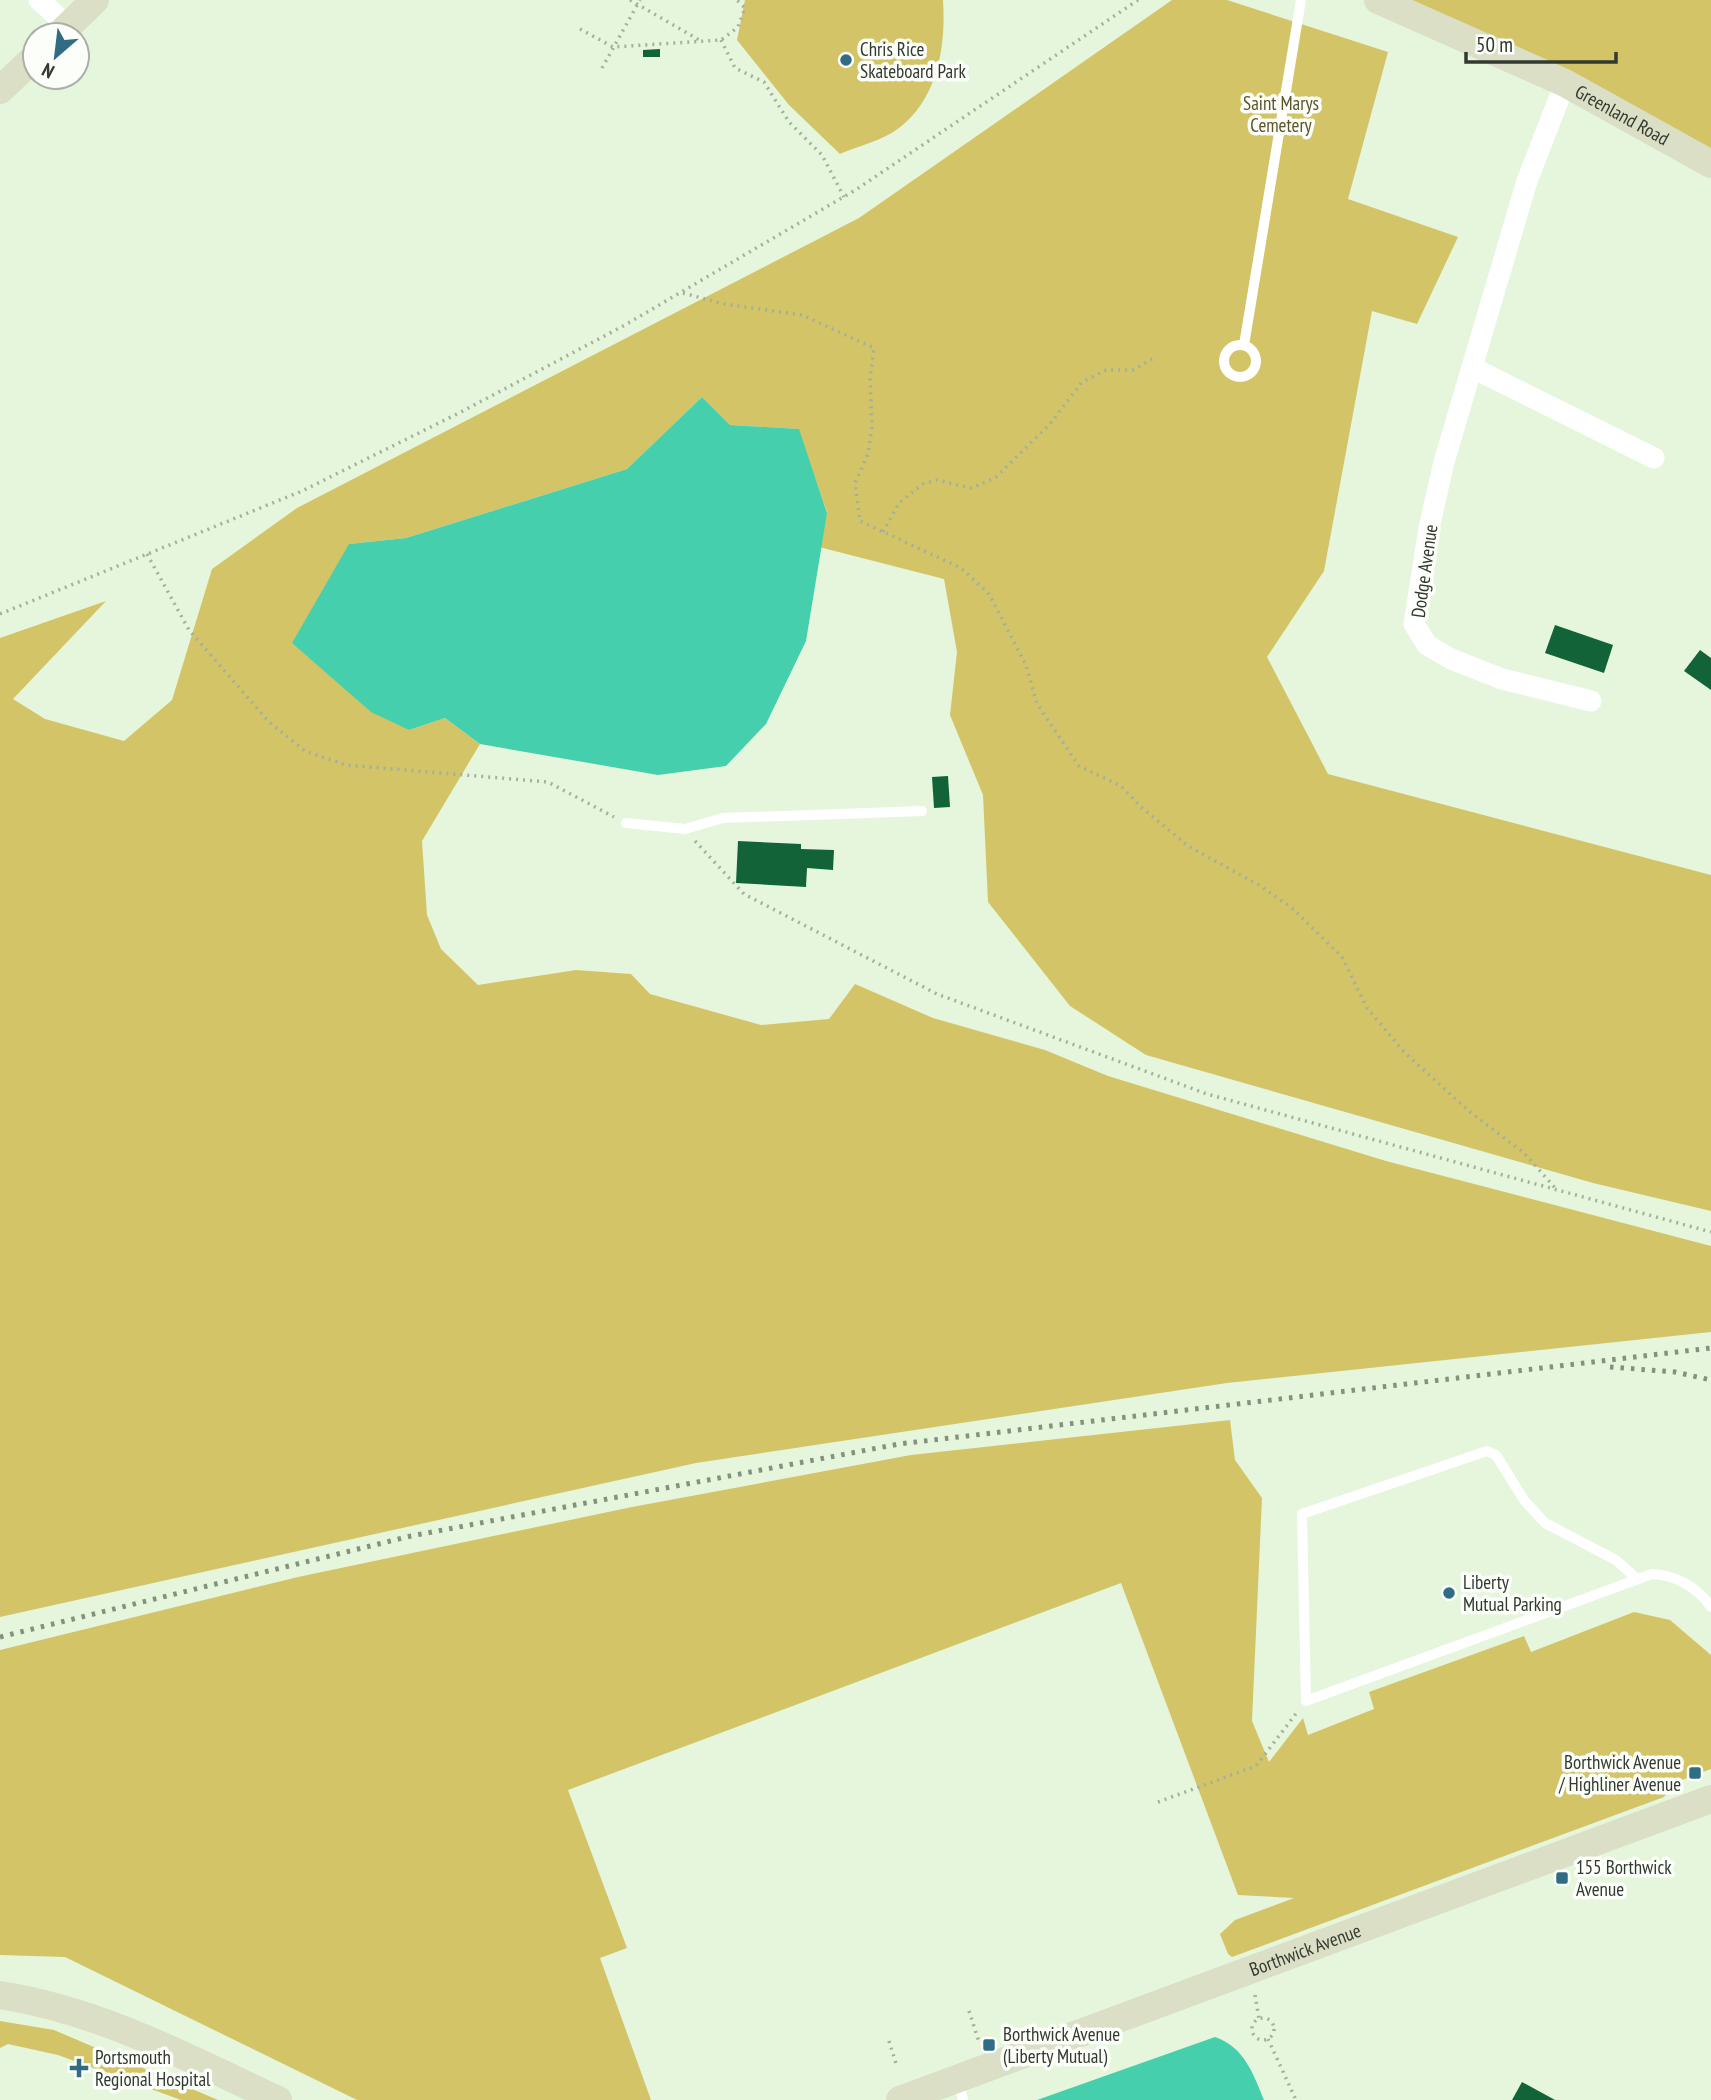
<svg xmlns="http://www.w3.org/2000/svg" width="1711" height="2100" font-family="'PT Sans Narrow',sans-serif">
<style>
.green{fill:#d4c468}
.water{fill:#46cfac}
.building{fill:#126337}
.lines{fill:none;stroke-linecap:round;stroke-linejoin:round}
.path{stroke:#a3b09c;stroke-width:3.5;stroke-dasharray:2 5;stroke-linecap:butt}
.lane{stroke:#fff;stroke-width:10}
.street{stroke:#fff;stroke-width:21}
.secondary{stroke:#dadfc5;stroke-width:28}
.rail{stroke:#85907f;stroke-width:5;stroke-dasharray:3.5 7;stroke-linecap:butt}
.poi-dot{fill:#306c83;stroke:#fbfef9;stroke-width:2.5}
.labels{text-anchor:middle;stroke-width:7;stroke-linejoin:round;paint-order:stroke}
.poi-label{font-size:19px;fill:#32392f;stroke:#fbfef9;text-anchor:start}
.park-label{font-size:19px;fill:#5c5428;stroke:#fbfef9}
.street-label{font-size:19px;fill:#32392f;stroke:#fbfef9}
</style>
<rect width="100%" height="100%" fill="#e5f6dd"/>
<g class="green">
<path d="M745,0H943C946,46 938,98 899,128C884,140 858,146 840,154L789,105L737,40Z"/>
<path d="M1172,0H1227L1388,52L1348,199L1458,237L1417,324L1372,311L1324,571L1267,657L1328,774L1711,875V1211L1593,1183L1146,1055L1070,1006L988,902L983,795L950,715L957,652L944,579L819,547L827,512L798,429L730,425L702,397L627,469L406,538L349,544L409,730L445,718L480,744L422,841L427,915L441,949L478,985L576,970L631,974L650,994L761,1025L829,1019L855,984L933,1018L1045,1050L1108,1076L1386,1161L1711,1246V1332L1227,1383L696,1463L0,1617V638L106,601L13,699L45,719L124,741L172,700L212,569L297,508L859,218Z"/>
<path d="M1384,0H1711V174Z"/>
<path d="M1230,1420L1235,1460L1262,1498L1252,1721L1269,1762L1303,1718L1308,1735L1374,1709L1369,1692L1524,1636L1531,1652L1634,1612L1670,1620L1711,1655V1769L1672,1784L1664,1797L1232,1957L1228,1954L1220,1934L1235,1920L1294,1898L1238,1895L1121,1583L568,1790L627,1948L600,1958L651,2100H357L65,1957L0,1955V1650L298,1577L632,1507L911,1455Z"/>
<path d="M0,2021L54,2030L218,2100H181L58,2055L8,2044L0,2048Z"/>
</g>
<g class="water">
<path d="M702,397L730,425L799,429L827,513L806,641L766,724L726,766L658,775L480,744L445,718L409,730L371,712L292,643L349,544L406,538L627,469Z"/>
<path d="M1215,2037C1244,2047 1253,2073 1264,2100H1037Z"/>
</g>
<g class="building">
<path d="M660,49V57H643V50Z"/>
<path d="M1555,625L1613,645L1604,673L1545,653Z"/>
<path d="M1700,650L1711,658V690L1684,671Z"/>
<path d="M948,776L950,807L934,808L932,777Z"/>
<path d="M738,841L801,844V849L834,850L833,870L807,868L806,887L736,883Z"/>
<path d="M1522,2082L1555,2100H1512Z"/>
</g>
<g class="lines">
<g class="path">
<path d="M630,0L701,41"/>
<path d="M580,29L613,47L721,40L738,27L745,8L737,0"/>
<path d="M721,40L735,68L764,82L789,122L822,155L844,197"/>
<path d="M602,68L640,0"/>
<path d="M683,293L724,304L802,315L874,348L870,378L872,427L868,454L855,483L860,521L961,568L989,594L1026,665L1037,704L1079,766L1121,786L1140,806L1188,846L1259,885L1292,908L1342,957L1367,1008L1405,1053L1470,1112L1524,1153L1557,1190"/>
<path d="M883,532L899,503L923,484L937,480L971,488L995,478L1050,424L1082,382L1106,370H1133L1154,358"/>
<path d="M147,554L189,630L269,722L305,751L346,765L548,782L614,817"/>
<path d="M0,614L302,491L461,412L625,325L857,189L1138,0"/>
<path d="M695,841L744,894L937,994L1207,1094L1711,1232"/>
<path d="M1158,1802L1256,1766L1298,1711"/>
<path d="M1255,1995L1259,2019"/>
<path d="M969,2011L979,2042"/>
<circle cx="1263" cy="2029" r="11"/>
<path d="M1268,2039L1296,2100"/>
<path d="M889,2041L897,2067"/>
</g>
<g class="lane">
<circle cx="1240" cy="361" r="16"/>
<path d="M1244,345L1301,0"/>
<path d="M626,823L685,829L723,818L922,811"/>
<path d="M1636,1578L1616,1560L1545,1523L1524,1500L1496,1455L1487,1451L1302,1514L1306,1701L1652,1574C1676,1575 1697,1587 1711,1607"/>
<path d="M958,2079L963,2100"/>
</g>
<g class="street">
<path d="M39,0L68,26"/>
<path d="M1565,83L1527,181L1444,462L1429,528L1414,624L1427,645L1451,659L1502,679L1591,701"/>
<path d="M1473,368L1654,458"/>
</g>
<g class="secondary">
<path id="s1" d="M1378,0L1565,83L1711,164"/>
<path d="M59,35L95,0"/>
<path d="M0,90L35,57"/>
<path d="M0,1995C99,2010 188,2058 278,2100"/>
<path id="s2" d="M900,2100L1711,1799"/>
</g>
<g class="rail">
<path d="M1610,1367L1675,1372L1711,1380"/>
<path d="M0,1637L411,1536L899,1444L1711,1348"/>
</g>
</g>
<g class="poi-dot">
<circle cx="846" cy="60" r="7"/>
<circle cx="1449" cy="1593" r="7"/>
<rect x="1688" y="1766" width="14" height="14" rx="3.5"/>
<rect x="1555" y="1871" width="14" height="14" rx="3.5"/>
<rect x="982" y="2038" width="14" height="14" rx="3.5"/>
<path d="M75.5 2057.5h7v7h7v7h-7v7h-7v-7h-7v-7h7z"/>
</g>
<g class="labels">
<g class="poi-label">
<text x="860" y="56">Chris Rice<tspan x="860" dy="22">Skateboard Park</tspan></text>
<text x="1463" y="1589">Liberty<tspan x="1463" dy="22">Mutual Parking</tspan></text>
<text x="1681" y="1769" text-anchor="end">Borthwick Avenue<tspan x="1681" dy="22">/ Highliner Avenue</tspan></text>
<text x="1576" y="1874">155 Borthwick<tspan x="1576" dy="22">Avenue</tspan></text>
<text x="1003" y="2041">Borthwick Avenue<tspan x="1003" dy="22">(Liberty Mutual)</tspan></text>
<text x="95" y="2064">Portsmouth<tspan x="95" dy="22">Regional Hospital</tspan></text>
</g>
<g class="park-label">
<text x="1281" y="110">Saint Marys<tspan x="1281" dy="22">Cemetery</tspan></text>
</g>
<g class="street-label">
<text dy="7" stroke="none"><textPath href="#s1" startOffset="270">Greenland Road</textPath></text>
<text transform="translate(1424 571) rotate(-82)" y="7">Dodge Avenue</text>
<text dy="7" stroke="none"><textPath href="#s2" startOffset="432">Borthwick Avenue</textPath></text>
</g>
</g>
<g transform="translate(56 56) rotate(208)"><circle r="33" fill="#fbfef9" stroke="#abafa8" stroke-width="2"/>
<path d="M0-5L12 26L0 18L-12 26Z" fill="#306c83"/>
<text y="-10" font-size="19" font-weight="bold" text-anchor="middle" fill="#32392f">N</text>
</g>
<path d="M1466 52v10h150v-10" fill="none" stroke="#32392f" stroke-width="3.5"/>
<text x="1476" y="52" font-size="21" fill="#32392f" stroke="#fbfef9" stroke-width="5" paint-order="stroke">50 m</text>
</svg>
